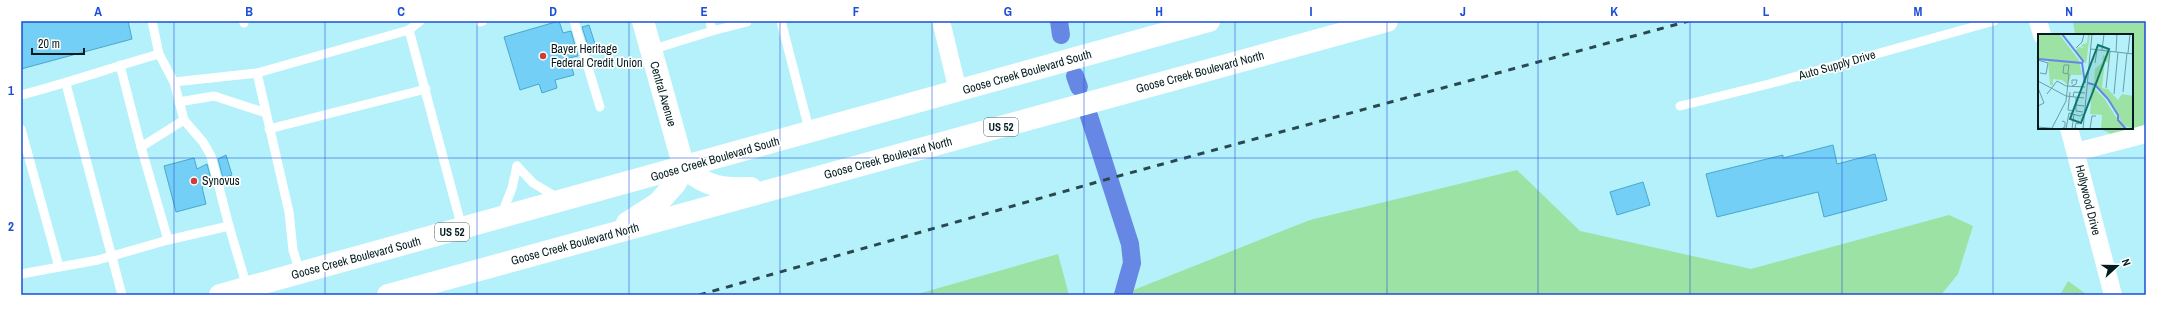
<svg xmlns="http://www.w3.org/2000/svg" width="2167" height="316" font-family="'Archivo Narrow',sans-serif">
<style>
.green{fill:#9ce2a5}
.lines{fill:none;stroke-linecap:round;stroke-linejoin:round}
.canal{stroke:#6687e3;stroke-width:18}
.building{fill:#73cff6;stroke:#49a7cd}
.service{stroke:#fff;stroke-width:9}
.minor{stroke:#fff;stroke-width:18}
.tertiary{stroke:#fff;stroke-width:22}
.trunk{stroke:#fff;stroke-width:22}
.rail{stroke:#29494e;stroke-width:3;stroke-dasharray:7 7;stroke-linecap:butt}
.grid{fill:none;stroke:#1d4ed8;stroke-width:1;stroke-opacity:0.55}
.poi-dot{fill:#cd3f36;stroke:#fff;stroke-width:1.5}
.labels{text-anchor:middle;stroke-width:3.5;stroke-linejoin:round;paint-order:stroke}
.shield{fill:#fff;stroke:#4f6062;stroke-width:1}
.shield-label{font-size:11px;font-weight:bold;fill:#041c1f}
.poi-label{font-size:12px;fill:#041c1f;stroke:#fff;text-anchor:start}
.street-label{font-size:12px;fill:#041c1f;stroke:#fff}
.inset-river{fill:none;stroke:#6687e3;stroke-width:2}
.inset-road{fill:none;stroke:#6e9ca2;stroke-width:1}
.view{fill:#0f766e;fill-opacity:0.15;stroke:#0f766e;stroke-width:2}
.inset-edge{fill:none;stroke:#041c1f;stroke-width:2}
.neatline{fill:none;stroke:#1d4ed8;stroke-width:1.5}
.grid-label{font-size:13px;text-anchor:middle;font-weight:bold;fill:#1d4ed8}
</style>
<rect width="100%" height="100%" fill="#b4f1fa"/>
<g class="green">
<path d="M2073,21H2146V124L2115,136L2099,128H2132V35H2075Z"/>
<path d="M1517,170L1580,231L1751,269L1949,215L1973,226L1958,274L1941,295H1121L1310,220Z"/>
<path d="M1058,254L1069,295H914Z"/>
<path d="M2068,281L2086,294V295H2060Z"/>
</g>
<g class="lines">
<g class="canal">
<path d="M1059,21L1061,35"/>
<path d="M1075,76L1079,87"/>
<path d="M1089,116L1130,244L1132,263L1123,295"/>
</g>
</g>
<g class="building">
<path d="M21,21H128L132,39L21,69Z"/>
<path d="M559,21L563,33L571,31L578,56L569,58L574,75L555,80L557,88L542,93L539,84L520,90L504,37Z"/>
<path d="M589,25L597,50L590,52L582,27Z"/>
<path d="M1833,145L1837,164L1875,154L1887,200L1824,217L1818,192L1717,217L1706,174L1783,155V158Z"/>
<path d="M226,155L232,175L223,178L218,159Z"/>
<path d="M194,158L197,169L207,164L212,183L202,187L206,204L176,212L164,166Z"/>
<path d="M1643,182L1650,205L1617,215L1610,192Z"/>
</g>
<g class="lines">
<g class="service">
<path d="M152,21L159,54L174,82L184,120L141,147L168,240L229,226L247,287"/>
<path d="M243,21L244,23"/>
<path d="M420,21L409,30L462,228"/>
<path d="M574,21L600,107"/>
<path d="M781,21L810,133"/>
<path d="M480,22L483,21"/>
<path d="M712,31L747,22"/>
<path d="M651,50L712,31L710,21"/>
<path d="M120,65L141,147"/>
<path d="M174,82L257,73"/>
<path d="M66,84L122,295"/>
<path d="M21,95C68,83 113,67 159,54"/>
<path d="M179,102L214,96L266,113"/>
<path d="M1680,106L1769,84L1994,21"/>
<path d="M184,120L203,142L211,156L229,226"/>
<path d="M21,129L59,267"/>
<path d="M269,129L426,89"/>
<path d="M517,166L533,183L558,198"/>
<path d="M501,216L512,188L517,166"/>
<path d="M300,273L293,250L289,212L257,73L409,30"/>
<path d="M21,274L98,260L168,240"/>
</g>
<g class="minor">
<path d="M941,21L958,91"/>
<path d="M2038,21L2042,35"/>
<path d="M2069,128L2113,295"/>
<path d="M2076,152L2146,134"/>
</g>
<path class="tertiary" d="M643,21L684,168"/>
<g class="trunk">
<path d="M684,168C708,187 721,189 751,188"/>
<path d="M627,223L658,203L675,184L684,168"/>
<path d="M220,295L1209,21"/>
<path d="M388,295L1387,21"/>
</g>
<path class="rail" d="M699,295L1115,177L1689,21"/>
</g>
<path class="grid" d="M174,21V295M325,21V295M477,21V295M629,21V295M780,21V295M932,21V295M1084,21V295M1235,21V295M1387,21V295M1538,21V295M1690,21V295M1842,21V295M1993,21V295M21,158H2146"/>
<g class="poi-dot">
<circle cx="543" cy="56" r="4"/>
<circle cx="194" cy="181" r="4"/>
</g>
<g class="labels">
<g class="shield">
<rect x="984" y="118" width="34" height="18" rx="3"/>
<rect x="435" y="223" width="34" height="18" rx="3"/>
</g>
<g class="shield-label">
<text x="1001" y="131">US 52</text>
<text x="452" y="236">US 52</text>
</g>
<g class="poi-label">
<text x="551" y="53">Bayer Heritage<tspan x="551" dy="14">Federal Credit Union</tspan></text>
<text x="202" y="185">Synovus</text>
</g>
<g class="street-label">
<text transform="translate(1837 65) rotate(-16)" y="4">Auto Supply Drive</text>
<text transform="translate(1027 72) rotate(-16)" y="4">Goose Creek Boulevard South</text>
<text transform="translate(1200 72) rotate(-15)" y="4">Goose Creek Boulevard North</text>
<text transform="translate(663 94) rotate(74)" y="4">Central Avenue</text>
<text transform="translate(888 158) rotate(-15)" y="4">Goose Creek Boulevard North</text>
<text transform="translate(715 159) rotate(-16)" y="4">Goose Creek Boulevard South</text>
<text transform="translate(2088 200) rotate(76)" y="4">Hollywood Drive</text>
<text transform="translate(575 244) rotate(-15)" y="4">Goose Creek Boulevard North</text>
<text transform="translate(356 258) rotate(-15)" y="4">Goose Creek Boulevard South</text>
</g>
</g>
<g transform="translate(2038 34)">
<rect width="95" height="95" fill="#b4f1fa"/>
<path d="M0,0H21L41,26L44,41H33L30,51L24,46L15,45V51H12L10,26L0,25ZM50,0H52L48,30L37,17L41,13L46,14L43,11L49,9ZM68,18H72L70,29L67,27L64,54L70,55L80,66L84,60L95,62V95L85,91L71,67L56,51L57,35L64,29L65,21L69,23ZM54,52L66,64L86,95H63L64,81L52,80Z" fill="#9ce2a5"/>
<path class="inset-river" d="M24,0L45,27L44,30M0,25L44,29L47,49M50,49L57,51L70,65M70,65L80,81V86L88,95"/>
<path class="inset-road" d="M38,14L44,8L46,0M53,15L95,20M64,16L66,0M78,18L79,0M90,19L92,0M0,26L10,29L8,40L2,39M57,29L59,16M95,42V61M0,47L28,62L46,64M34,52L38,50L39,46H34V50M0,54L6,69L0,72M68,54L72,17M32,58L30,76L36,77M85,58L89,19M9,60L19,47L28,52L47,53M76,60L80,18M35,63L36,58L47,59M38,63V71L46,72M38,71V77L45,78M41,90L38,89L37,94L43,95M0,93L21,95M14,94L28,67L31,40L25,39L26,31H31L30,39M23,95L27,93V88L24,87M28,95L31,79L42,82L45,80M34,95L36,80M45,95L54,0M52,95L54,82H58"/>
<path class="view" d="M60,11L71,15L43,89L32,85Z"/>
<rect width="95" height="95" class="inset-edge"/>
</g>
<rect width="2167" height="316" fill="none" stroke="#ffffff" stroke-width="44"/>
<g transform="translate(2117 266) rotate(69)" stroke="#ffffff" stroke-width="3" paint-order="stroke">
<path d="M0-3L7 15L0 10L-7 15Z" fill="#041c1f"/>
<text y="-6" font-size="11" font-weight="bold" text-anchor="middle" fill="#041c1f">N</text>
</g>
<path d="M32 48v6h52v-6" fill="none" stroke="#041c1f" stroke-width="2"/>
<text x="38" y="48" font-size="12" fill="#041c1f" stroke="#ffffff" stroke-width="3" paint-order="stroke">20 m</text>
<rect x="22" y="22" width="2123" height="272" class="neatline"/>
<g class="grid-label">
<text x="98" y="16">A</text>
<text x="249" y="16">B</text>
<text x="401" y="16">C</text>
<text x="553" y="16">D</text>
<text x="704" y="16">E</text>
<text x="856" y="16">F</text>
<text x="1008" y="16">G</text>
<text x="1159" y="16">H</text>
<text x="1311" y="16">I</text>
<text x="1463" y="16">J</text>
<text x="1614" y="16">K</text>
<text x="1766" y="16">L</text>
<text x="1918" y="16">M</text>
<text x="2069" y="16">N</text>
<text x="11" y="95">1</text>
<text x="11" y="231">2</text>
</g>
</svg>
